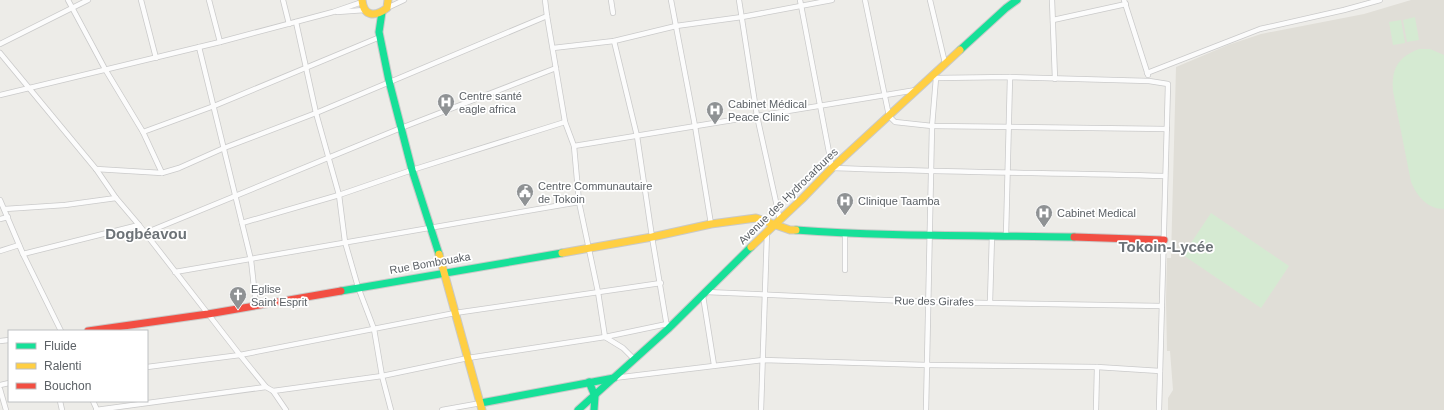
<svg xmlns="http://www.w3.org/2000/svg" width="1444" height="410" font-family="Helvetica,sans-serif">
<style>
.education{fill:#e0ded7}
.green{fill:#d5ead2}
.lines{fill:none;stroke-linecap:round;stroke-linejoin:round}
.street-casing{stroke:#cacaca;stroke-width:6}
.fast-casing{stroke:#c9c9c8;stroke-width:9}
.slow-casing{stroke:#c9c9c8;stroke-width:9}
.jam-casing{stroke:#c9c9c8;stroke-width:9}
.street{stroke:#fcfcfc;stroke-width:4.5}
.fast{stroke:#16e098;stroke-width:7}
.slow{stroke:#ffcf43;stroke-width:7}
.jam{stroke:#f24e42;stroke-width:7}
.labels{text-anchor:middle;stroke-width:3.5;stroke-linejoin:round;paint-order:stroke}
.poi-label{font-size:11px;fill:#5c6166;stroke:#fff;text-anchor:start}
.street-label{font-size:11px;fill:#5c6166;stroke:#fff}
.district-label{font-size:15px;font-weight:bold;fill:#6d7378;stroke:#fff}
</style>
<rect width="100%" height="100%" fill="#edece8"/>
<path class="education" d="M1411,0H1444V410H1168V398L1173,390L1170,351H1167L1166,300L1167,258H1171L1176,67L1228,45L1261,34L1364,14Z"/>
<g class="green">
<path d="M1415,17L1419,40L1407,42L1403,20Z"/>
<path d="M1401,20L1405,43L1393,45L1389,22Z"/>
<path d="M1419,49H1430L1444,55V209C1427,209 1417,196 1411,182L1393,91C1391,69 1398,57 1419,49Z"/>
<path d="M1211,213L1289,266L1261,308L1183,255Z"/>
</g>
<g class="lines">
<defs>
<g id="street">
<path d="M68,0L105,69L143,132L162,173"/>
<path d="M141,0L156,58"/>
<path d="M209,0L220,42"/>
<path d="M283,0L289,24"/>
<path d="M545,0L547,16L565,122L574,146L579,202L598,292L605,337L623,348L634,359"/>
<path d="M611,0L613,13"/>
<path d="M671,0L695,126L711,224"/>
<path d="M739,0L757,116L780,220"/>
<path d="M800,0L832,168C943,172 1054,173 1165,176"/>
<path d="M865,0L889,116L895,122L932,126L1167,129"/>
<path d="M930,0L945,63"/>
<path d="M1052,0L1055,79"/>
<path d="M1124,0L1148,75"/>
<path d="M387,8L404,0"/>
<path d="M337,12L365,10"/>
<path d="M1053,20L1126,4"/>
<path d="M296,22L316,113L339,195L345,242L358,287L374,329L382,376L391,410"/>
<path d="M614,41L637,136L652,237L667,327"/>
<path d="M0,44L88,0"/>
<path d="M199,47L251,260L256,305"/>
<path d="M553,48L614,41L676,26L742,17L832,0"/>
<path d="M0,53L96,169L116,198L139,225L240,355L266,387L273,391L286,410"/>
<path d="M1147,73L1260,29L1344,10L1380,0"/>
<path d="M932,76L936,78L1010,77L1149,81L1168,84L1159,410"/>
<path d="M0,95L220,42L333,12L362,2"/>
<path d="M143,132L214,106L380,37"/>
<path d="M574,146L916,90"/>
<path d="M96,169L162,173L179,168L224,148L316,113L547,16"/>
<path d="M0,200L23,254L61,331"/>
<path d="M5,209L65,205L116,198"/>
<path d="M0,219L8,217"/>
<path d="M242,223L339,195L412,170L565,122"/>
<path d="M145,233L401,128L556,68"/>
<path d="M1006,235L1010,77"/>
<path d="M0,251L19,245"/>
<path d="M23,254L139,225"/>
<path d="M845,270V234"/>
<path d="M175,272L579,202"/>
<path d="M706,292L929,302L1162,306"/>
<path d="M703,296L714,365"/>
<path d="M990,302L992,235"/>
<path d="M0,341L9,340"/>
<path d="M147,367L240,355L455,313L661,283"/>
<path d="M614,378L763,360L927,365L1097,367L1160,371"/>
<path d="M0,385L9,383"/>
<path d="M0,389L6,410"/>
<path d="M273,391L382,376L468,358L605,337L667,324"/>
<path d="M60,401L62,410"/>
<path d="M93,401L97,410"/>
<path d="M96,410L266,387"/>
<path d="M442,410L481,403"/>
<path d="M761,410L767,232"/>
<path d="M926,410L932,126L936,78"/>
<path d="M1096,410L1097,367"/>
</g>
<g id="fast">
<path d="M382,12L379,32L389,81L412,170L439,254"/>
<path d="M960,50L1006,8L1017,0"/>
<path d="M796,230C889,237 982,235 1074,237"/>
<path d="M341,291L562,253"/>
<path d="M589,382L595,396L594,410"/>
<path d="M481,403L614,378"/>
<path d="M578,410L668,329L751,247"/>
</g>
<g id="slow">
<path d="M362,0C364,17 375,17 387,8L388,0"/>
<path d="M751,247L802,199L832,168L960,50"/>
<path d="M562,253L652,237L711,224L756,218L790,230H796"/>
<path d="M439,254L482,410"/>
</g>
<g id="jam">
<path d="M1074,237L1164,240"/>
<path d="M88,331L208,314L341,291"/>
</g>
</defs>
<use href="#street" class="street-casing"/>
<use href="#fast" class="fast-casing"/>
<use href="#slow" class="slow-casing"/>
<use href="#jam" class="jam-casing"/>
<use href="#street" class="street"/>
<use href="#fast" class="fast"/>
<use href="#slow" class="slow"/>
<use href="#jam" class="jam"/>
</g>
<defs>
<symbol id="hospital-pin" viewBox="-11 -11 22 30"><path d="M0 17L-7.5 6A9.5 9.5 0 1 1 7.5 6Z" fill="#8f9294" stroke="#fff"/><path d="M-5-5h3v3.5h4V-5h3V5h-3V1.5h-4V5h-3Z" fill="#fff"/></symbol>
<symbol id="civic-pin" viewBox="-11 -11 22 30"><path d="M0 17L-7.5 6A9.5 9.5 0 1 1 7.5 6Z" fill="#8f9294" stroke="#fff"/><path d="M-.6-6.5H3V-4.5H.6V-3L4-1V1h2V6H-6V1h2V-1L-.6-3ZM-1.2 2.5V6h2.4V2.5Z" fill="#fff"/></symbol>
<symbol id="church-pin" viewBox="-11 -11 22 30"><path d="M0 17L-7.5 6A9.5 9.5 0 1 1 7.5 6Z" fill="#8f9294" stroke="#fff"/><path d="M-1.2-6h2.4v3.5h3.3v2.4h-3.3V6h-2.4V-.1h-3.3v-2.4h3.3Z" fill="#fff"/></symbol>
</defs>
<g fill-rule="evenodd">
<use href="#hospital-pin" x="436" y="92" width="20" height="27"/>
<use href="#hospital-pin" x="705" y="100" width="20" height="27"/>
<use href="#civic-pin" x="515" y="182" width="20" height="27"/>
<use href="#hospital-pin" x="835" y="191" width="20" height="27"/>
<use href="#hospital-pin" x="1034" y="203" width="20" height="27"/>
<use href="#church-pin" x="228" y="285" width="20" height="27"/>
</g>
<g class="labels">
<g class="poi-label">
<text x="459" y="100">Centre santé<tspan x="459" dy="13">eagle africa</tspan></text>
<text x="728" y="108">Cabinet Médical<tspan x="728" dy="13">Peace Clinic</tspan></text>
<text x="538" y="190">Centre Communautaire<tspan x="538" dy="13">de Tokoin</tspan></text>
<text x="858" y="205">Clinique Taamba</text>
<text x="1057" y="217">Cabinet Medical</text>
<text x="251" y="293">Eglise<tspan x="251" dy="13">Saint Esprit</tspan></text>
</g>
<g class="street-label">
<text transform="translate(788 196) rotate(-44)" y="4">Avenue des Hydrocarbures</text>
<text transform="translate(430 263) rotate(-10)" y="4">Rue Bombouaka</text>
<text transform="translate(934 301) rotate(1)" y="4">Rue des Girafes</text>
</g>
<g class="district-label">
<text x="146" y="239">Dogbéavou</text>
<text x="1166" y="252">Tokoin-Lycée</text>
</g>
</g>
<rect x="8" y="330" width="140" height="72" fill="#ffffff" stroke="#bec0c2"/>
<rect x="16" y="343" width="20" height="6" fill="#16e098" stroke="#bec0c2"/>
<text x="44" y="350" font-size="12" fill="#5c6166">Fluide</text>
<rect x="16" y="363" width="20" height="6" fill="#ffcf43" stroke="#bec0c2"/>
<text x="44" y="370" font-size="12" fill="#5c6166">Ralenti</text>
<rect x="16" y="383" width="20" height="6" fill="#f24e42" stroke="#bec0c2"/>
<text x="44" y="390" font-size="12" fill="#5c6166">Bouchon</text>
</svg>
